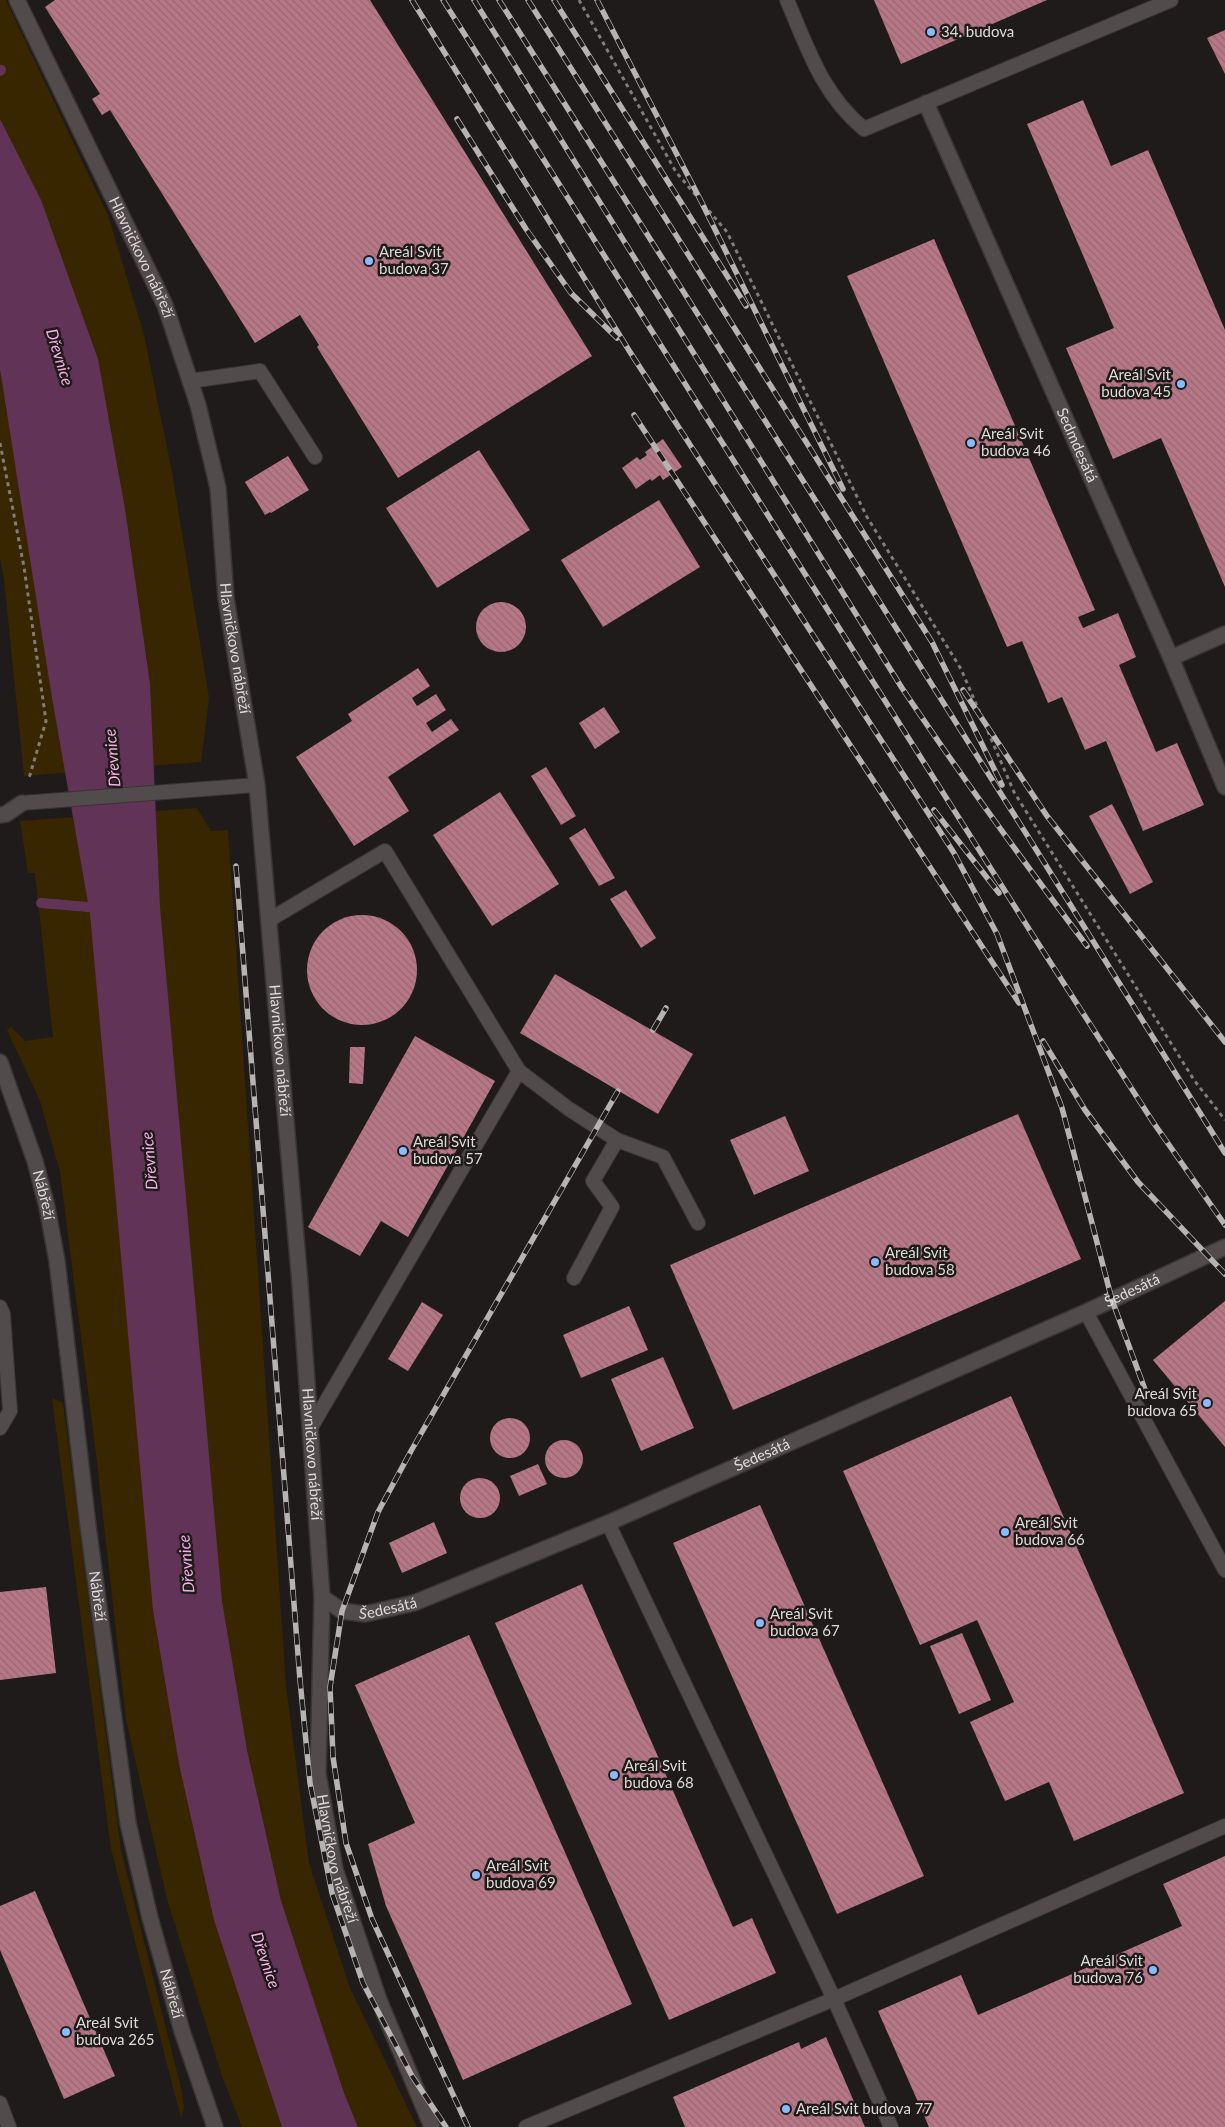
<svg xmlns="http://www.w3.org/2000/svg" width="1225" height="2127" font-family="Lato,sans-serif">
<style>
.green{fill:#372600}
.water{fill:#613356}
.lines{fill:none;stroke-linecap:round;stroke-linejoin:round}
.stream{stroke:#613356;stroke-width:10}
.building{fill:url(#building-back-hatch)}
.service-casing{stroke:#383534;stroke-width:16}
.minor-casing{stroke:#383534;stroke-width:18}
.tertiary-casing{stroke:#383534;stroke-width:18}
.path{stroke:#7f7c7b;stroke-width:3;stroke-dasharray:4 4;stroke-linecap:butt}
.service{stroke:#514c4b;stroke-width:14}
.minor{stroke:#514c4b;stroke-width:15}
.tertiary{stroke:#514c4b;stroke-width:15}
.rail-casing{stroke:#b6b3b3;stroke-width:5.5}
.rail{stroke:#1f1b1a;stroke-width:4;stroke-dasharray:11;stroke-linecap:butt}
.poi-dot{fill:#88bafc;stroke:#1f1b1a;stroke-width:2}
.labels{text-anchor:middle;stroke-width:5;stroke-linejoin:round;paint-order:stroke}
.poi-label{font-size:15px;fill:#dedbdb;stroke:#1f1b1a;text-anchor:start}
.street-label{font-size:15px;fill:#dedbdb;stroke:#1f1b1a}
.water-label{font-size:16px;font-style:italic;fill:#f9afe7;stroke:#1f1b1a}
</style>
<defs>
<pattern id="building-back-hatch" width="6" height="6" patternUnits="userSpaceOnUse" patternTransform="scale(1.25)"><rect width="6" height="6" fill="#b77787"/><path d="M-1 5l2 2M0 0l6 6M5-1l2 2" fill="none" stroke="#946772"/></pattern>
</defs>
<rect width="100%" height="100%" fill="#1f1b1a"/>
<g class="green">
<path d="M0,0H6L109,218L144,335L172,472L209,698L201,762L24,776L4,579L0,558Z"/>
<path d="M197,808L211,831L228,830L286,1686L309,1863L350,1988L417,2127H242L222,2076L167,1899L126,1720L96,1454L60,1172L40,1101L7,1030L11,1027L25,1041L53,1037L35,873H28L20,821Z"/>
<path d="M52,1398L63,1403L121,1850L181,2088L184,2107L181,2118L111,1849Z"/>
</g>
<path class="water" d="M0,119L41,200L98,359L125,509L150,684L160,907L222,1601L247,1750L281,1901L344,2093L358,2127H282L214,1920L179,1764L153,1610L90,914L51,692L0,369Z"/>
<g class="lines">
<g class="stream">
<path d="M0,71L1,70"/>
<path d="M41,903L100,908"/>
</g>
</g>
<g class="building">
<path d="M55,0H370L592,356L398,478L317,347L319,345L300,315L255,343L110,110L102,115L92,99L100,94L45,7Z"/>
<path d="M874,0H1047L901,64Z"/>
<path d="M1225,30V74L1207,38Z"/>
<path d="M1083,100L1111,166L1148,150L1225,330V587L1161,438L1113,459L1066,348L1114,328L1027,124Z"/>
<path d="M934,239L1095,610L1078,617L1083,628L1118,613L1136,657L1119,665L1156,752L1177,743L1204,805L1143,831L1106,741L1085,750L1062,697L1048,703L1022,641L1007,647L847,276Z"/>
<path d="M663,439L682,467L663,480L660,475L652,481L650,479L636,489L622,468L637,457L640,460L647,455L645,452Z"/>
<path d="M479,450L530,530L437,588L386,508Z"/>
<path d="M288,456L309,490L271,513L270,512L265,515L245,482Z"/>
<path d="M659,500L700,567L603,627L561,560Z"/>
<circle cx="501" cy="627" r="25"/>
<path d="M418,668L430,686L412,698L417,706L436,694L446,710L426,723L432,732L451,719L459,730L388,777L409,811L354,846L296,757L352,721L348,714Z"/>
<path d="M604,707L620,732L595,749L579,723Z"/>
<path d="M546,767L576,816L561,825L531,776Z"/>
<path d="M500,792L559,884L492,926L433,835Z"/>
<path d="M1112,804L1153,882L1130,894L1089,816Z"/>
<path d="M585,828L615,878L599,886L569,838Z"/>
<path d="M626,890L656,938L641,948L610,899Z"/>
<circle cx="362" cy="970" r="55"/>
<path d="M555,974L693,1054L658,1114L520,1033Z"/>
<path d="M415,1036L495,1081L408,1237L381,1221L360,1256L308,1227Z"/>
<path d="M350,1047H365L363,1084L349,1083Z"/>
<path d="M1018,1114L1081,1259L733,1410L670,1265Z"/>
<path d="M785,1116L809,1171L754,1195L730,1140Z"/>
<path d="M1225,1301V1447L1153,1360Z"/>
<path d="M422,1302L443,1315L408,1371L388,1359Z"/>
<path d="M629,1306L648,1350L581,1378L563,1335Z"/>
<path d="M663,1357L694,1428L641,1451L611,1379Z"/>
<path d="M1011,1396L1184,1793L1074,1841L1049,1782L1005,1801L970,1722L1014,1702L977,1620L920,1645L843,1471Z"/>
<circle cx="510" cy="1438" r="20"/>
<circle cx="564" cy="1459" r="19"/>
<path d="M538,1464L547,1484L519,1496L510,1476Z"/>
<circle cx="480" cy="1498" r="20"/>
<path d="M760,1505L924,1876L837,1914L673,1543Z"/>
<path d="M434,1522L447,1553L402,1573L389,1543Z"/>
<path d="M582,1584L733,1927L752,1918L776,1973L669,2020L495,1623Z"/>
<path d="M46,1587L56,1673L0,1680V1592Z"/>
<path d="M962,1633L991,1700L959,1714L930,1646Z"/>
<path d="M469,1635L632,2004L463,2080L386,1906L368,1844L415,1823L355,1685Z"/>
<path d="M1225,1856V2127H929L878,2011L961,1975L978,2015L1182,1926L1163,1884Z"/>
<path d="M35,1891L115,2076L64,2099L0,1950V1906Z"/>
<path d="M826,2037L865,2127H685L673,2097L799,2042L801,2049Z"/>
</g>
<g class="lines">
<defs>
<g id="service">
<path d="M787,0C808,49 822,94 864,129L1171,0"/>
<path d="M190,381L260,371L315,457"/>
<path d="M22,803L257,785"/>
<path d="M269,920L385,851L519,1071L310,1429"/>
<path d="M519,1071L569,1109L617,1140L663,1157L698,1223"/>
<path d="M574,1278L612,1207L593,1181L617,1140"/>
<path d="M0,1307L3,1314L10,1411L0,1428"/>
<path d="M1086,1312L1225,1570"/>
<path d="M608,1523L834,1999L891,2127"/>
<path d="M0,2103L9,2127"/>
<path d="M526,2127L834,1999L1225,1826"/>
</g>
<g id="minor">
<path id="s1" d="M17,0L165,305L198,405L218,488L226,598L257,785L300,1284L322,1597L318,1774L335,1869L379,2000L432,2127"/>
<path id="s2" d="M926,103L1171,658L1225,787"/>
<path d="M1171,658L1225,634"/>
<path d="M0,815L6,814L22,803"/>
<path id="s3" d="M322,1597L342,1611L365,1614L414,1603L608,1523L1086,1312L1225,1247"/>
</g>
<g id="tertiary">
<path id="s4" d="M0,1062L35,1161L47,1207L57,1261L88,1526L128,1823L150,1918L182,2031L215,2127"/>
</g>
</defs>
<use href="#service" class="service-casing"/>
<use href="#minor" class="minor-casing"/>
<use href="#tertiary" class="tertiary-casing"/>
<g class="path">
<path d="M579,0L676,172L727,232L867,517L961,669L1014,792L1194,1080L1225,1120"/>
<path d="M0,443L24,567L46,721L29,778"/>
</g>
<use href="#service" class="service"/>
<use href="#minor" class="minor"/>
<use href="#tertiary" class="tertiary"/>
<defs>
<g id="rail">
<path d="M412,0L630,352L954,853L997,934L1062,1108L1112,1300L1147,1395"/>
<path d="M443,0L1034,937L1153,1122L1225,1225"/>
<path d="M474,0L902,688C961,776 1023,861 1087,946"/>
<path d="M499,0L1027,835L1225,1153"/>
<path d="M528,0L932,642L1002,785"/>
<path d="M554,0L746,306"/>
<path d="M597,0L701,201L843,489"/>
<path d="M457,119L526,229L571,293L617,338"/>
<path d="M634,415L1019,1003"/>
<path d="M963,690L1047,816L1225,1042"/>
<path d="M934,810L999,893"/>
<path d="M236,866L300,1680L310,1783L332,1893L363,1983L412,2076L446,2127"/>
<path d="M653,1030L666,1008"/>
<path d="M1043,1041L1085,1110L1138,1182L1225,1274"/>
<path d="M468,2127L372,1919L346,1843L333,1757L330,1687L342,1611L378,1512L411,1451L618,1091"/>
</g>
</defs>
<use href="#rail" class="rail-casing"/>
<use href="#rail" class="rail"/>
</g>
<g class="poi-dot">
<circle cx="931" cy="32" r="5"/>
<circle cx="369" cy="261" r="5"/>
<circle cx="1181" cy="384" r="5"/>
<circle cx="971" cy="443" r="5"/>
<circle cx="403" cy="1151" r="5"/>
<circle cx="875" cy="1262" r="5"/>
<circle cx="1207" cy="1403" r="5"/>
<circle cx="1005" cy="1532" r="5"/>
<circle cx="760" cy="1623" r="5"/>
<circle cx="614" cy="1775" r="5"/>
<circle cx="476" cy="1875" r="5"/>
<circle cx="1153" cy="1970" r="5"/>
<circle cx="66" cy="2032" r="5"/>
<circle cx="786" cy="2109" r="5"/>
</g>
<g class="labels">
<g class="poi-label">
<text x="941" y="37">34. budova</text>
<text x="379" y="257">Areál Svit<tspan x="379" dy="17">budova 37</tspan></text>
<text x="1171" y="380" text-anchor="end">Areál Svit<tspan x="1171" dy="17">budova 45</tspan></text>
<text x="981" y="439">Areál Svit<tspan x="981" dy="17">budova 46</tspan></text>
<text x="413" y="1147">Areál Svit<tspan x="413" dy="17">budova 57</tspan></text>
<text x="885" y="1258">Areál Svit<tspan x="885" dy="17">budova 58</tspan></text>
<text x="1197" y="1399" text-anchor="end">Areál Svit<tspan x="1197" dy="17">budova 65</tspan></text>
<text x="1015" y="1528">Areál Svit<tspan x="1015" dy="17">budova 66</tspan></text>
<text x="770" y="1619">Areál Svit<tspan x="770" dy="17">budova 67</tspan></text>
<text x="624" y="1771">Areál Svit<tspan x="624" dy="17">budova 68</tspan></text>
<text x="486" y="1871">Areál Svit<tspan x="486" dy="17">budova 69</tspan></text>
<text x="1143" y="1966" text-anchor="end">Areál Svit<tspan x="1143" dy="17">budova 76</tspan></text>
<text x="76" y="2028">Areál Svit<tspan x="76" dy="17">budova 265</tspan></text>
<text x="796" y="2114">Areál Svit budova 77</text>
</g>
<g class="street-label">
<text dy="5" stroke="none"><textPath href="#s1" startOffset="286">Hlavničkovo nábřeží</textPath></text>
<text dy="5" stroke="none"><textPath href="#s2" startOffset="374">Sedmdesátá</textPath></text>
<text dy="5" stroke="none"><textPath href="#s1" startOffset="691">Hlavničkovo nábřeží</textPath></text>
<text dy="5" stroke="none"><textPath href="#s1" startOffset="1096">Hlavničkovo nábřeží</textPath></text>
<text dy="5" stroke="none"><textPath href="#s4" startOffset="140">Nábřeží</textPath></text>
<text dy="5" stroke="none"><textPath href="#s3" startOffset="881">Šedesátá</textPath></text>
<text dy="5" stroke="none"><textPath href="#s3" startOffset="476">Šedesátá</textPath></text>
<text dy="5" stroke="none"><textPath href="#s1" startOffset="1501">Hlavničkovo nábřeží</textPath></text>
<text dy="5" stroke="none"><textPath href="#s4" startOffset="545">Nábřeží</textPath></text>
<text dy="5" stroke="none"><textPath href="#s3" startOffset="71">Šedesátá</textPath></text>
<text dy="5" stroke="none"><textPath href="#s1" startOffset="1908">Hlavničkovo nábřeží</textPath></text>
<text dy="5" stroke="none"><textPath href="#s4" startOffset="950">Nábřeží</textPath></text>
</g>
<g class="water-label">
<text transform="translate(60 357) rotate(73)" y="6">Dřevnice</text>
<text transform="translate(112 758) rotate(-95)" y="6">Dřevnice</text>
<text transform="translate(149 1161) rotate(-95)" y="6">Dřevnice</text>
<text transform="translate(186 1564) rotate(-95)" y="6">Dřevnice</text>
<text transform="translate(266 1960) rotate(71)" y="6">Dřevnice</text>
</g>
</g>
</svg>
